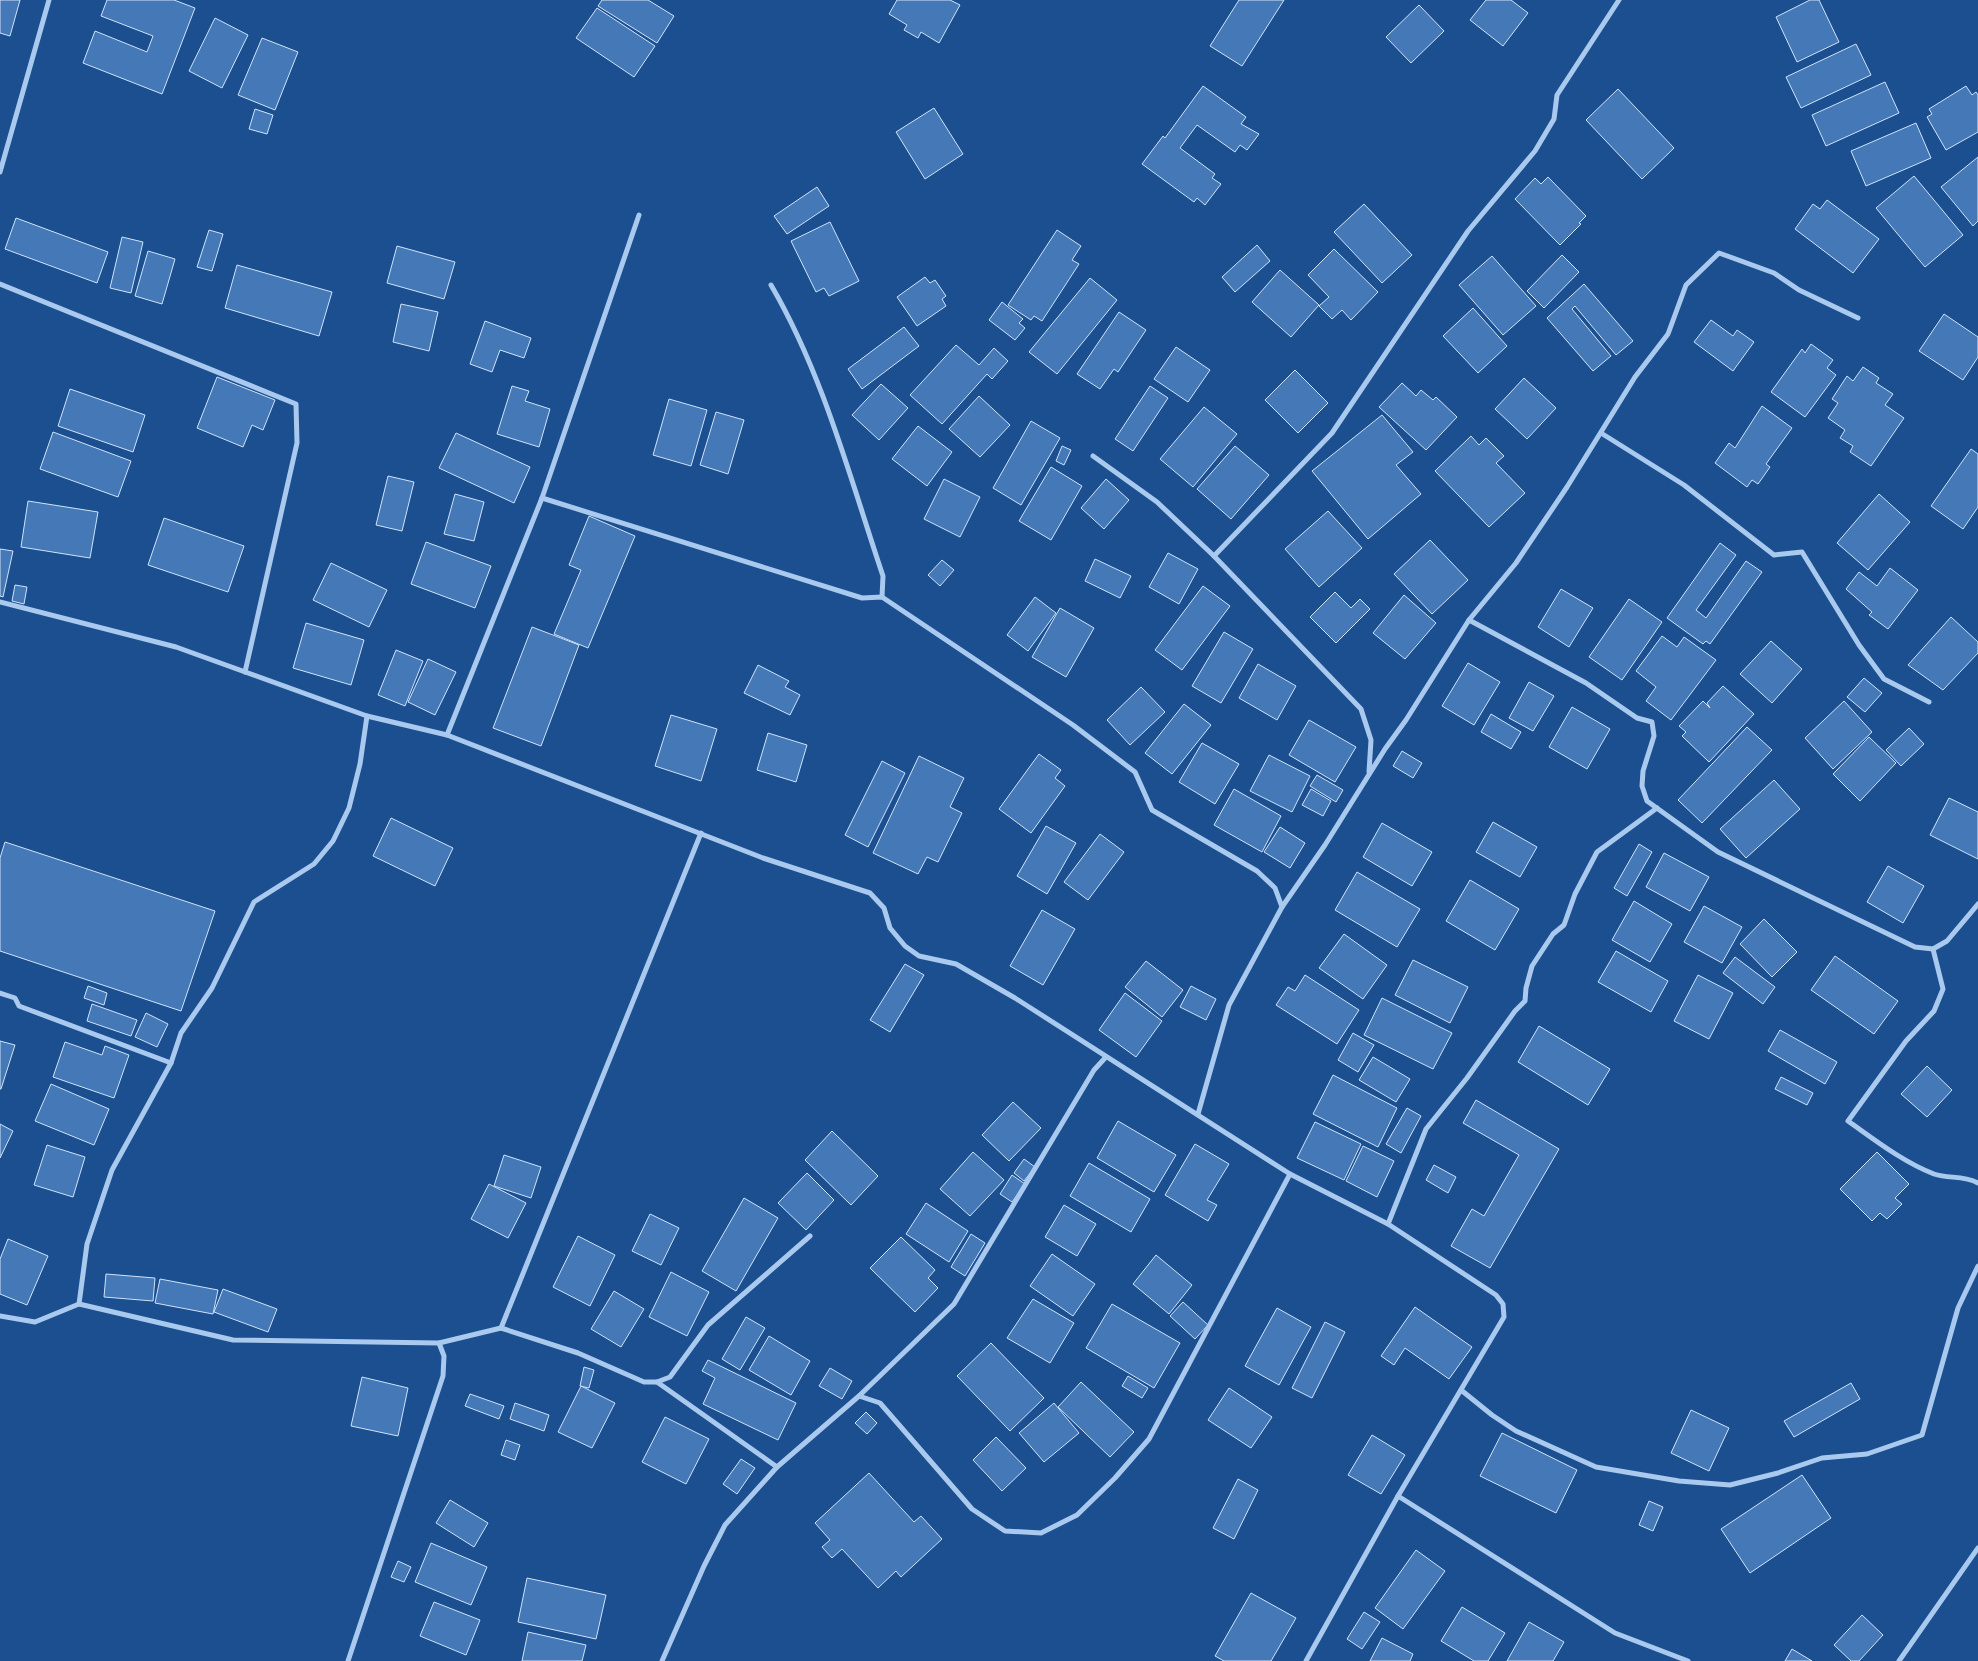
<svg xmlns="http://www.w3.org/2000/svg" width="1978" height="1661" font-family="'Varela Round',sans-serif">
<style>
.building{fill:#4478b7;stroke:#cfe3fa}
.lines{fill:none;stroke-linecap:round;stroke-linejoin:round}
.minor{stroke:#a9c9ee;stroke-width:5}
</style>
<rect width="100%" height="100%" fill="#1b4f8f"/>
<g class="building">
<path d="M0,0H20L10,36L0,33Z"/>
<path d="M107,0H174L195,8L162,94L83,63L95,31L147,52L153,36L101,16Z"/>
<path d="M602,0H648L674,16L657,43L598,6Z"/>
<path d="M897,0H950L960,5L939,43L921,32L918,38L904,30L907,25L889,14Z"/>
<path d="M1239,0H1284L1242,66L1210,46Z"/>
<path d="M1486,0H1511L1528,13L1503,46L1470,20Z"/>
<path d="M1810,0H1819L1839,42L1797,62L1776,17Z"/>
<path d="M1419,5L1444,31L1411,63L1386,37Z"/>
<path d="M597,8L655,46L634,77L576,38Z"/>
<path d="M215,18L248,35L222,88L189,71Z"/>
<path d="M262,38L298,52L275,110L238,95Z"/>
<path d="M1856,44L1871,75L1801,108L1786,77Z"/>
<path d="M1885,82L1899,113L1826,146L1812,115Z"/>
<path d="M1203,86L1246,117L1241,124L1259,134L1247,150L1240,145L1235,152L1197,125L1180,148L1215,174L1212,178L1221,184L1205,205L1197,198L1194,202L1142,164L1163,136L1165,138Z"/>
<path d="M1966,86L1972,95L1976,92L1978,95V132L1946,150L1927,117L1932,114L1929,109Z"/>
<path d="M1618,89L1674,148L1642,179L1586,120Z"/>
<path d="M934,108L963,154L925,179L896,132Z"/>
<path d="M255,109L273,115L267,134L249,129Z"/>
<path d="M1916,123L1931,158L1866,186L1851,151Z"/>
<path d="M1978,157V221L1973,226L1941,187Z"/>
<path d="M1914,176L1963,235L1925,267L1876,208Z"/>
<path d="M1548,177L1586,216L1579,223L1581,224L1560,245L1515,199L1535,178L1541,184Z"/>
<path d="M817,187L829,206L787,234L774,216Z"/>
<path d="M1827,200L1879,239L1853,273L1795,229L1813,204L1820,209Z"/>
<path d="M1364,204L1412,255L1382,283L1334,232Z"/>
<path d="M16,218L108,252L97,283L5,249Z"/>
<path d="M830,222L859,281L829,296L824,288L816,292L791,241Z"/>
<path d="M209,230L223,234L212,271L197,267Z"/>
<path d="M1057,230L1081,246L1072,260L1079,264L1042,321L1034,316L1031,320L1008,305Z"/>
<path d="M122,237L143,242L131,293L110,288Z"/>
<path d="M1257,245L1270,261L1235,292L1222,277Z"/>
<path d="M397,246L455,262L444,299L387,283Z"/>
<path d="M1334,249L1378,292L1351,320L1342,310L1332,319L1319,306L1329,297L1308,275Z"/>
<path d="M148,251L175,259L162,304L135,296Z"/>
<path d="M1562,255L1579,272L1544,308L1527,291Z"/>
<path d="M1492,256L1536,306L1503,335L1459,285Z"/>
<path d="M237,265L332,292L319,336L225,308Z"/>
<path d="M1280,270L1319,305L1291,337L1252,302Z"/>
<path d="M925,277L930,283L935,280L946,296L942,299L946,306L917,326L897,297Z"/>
<path d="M1090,278L1117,300L1057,374L1029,352Z"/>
<path d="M1584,284L1633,341L1616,355L1575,306L1572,309L1611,356L1593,371L1547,318Z"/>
<path d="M1002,302L1023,319L1019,323L1025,328L1015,340L989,320Z"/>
<path d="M401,304L438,312L429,351L393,342Z"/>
<path d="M1473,308L1507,346L1478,373L1443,336Z"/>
<path d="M1119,312L1146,330L1118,372L1114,369L1100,389L1077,374Z"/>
<path d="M1944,314L1978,337V357L1963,380L1919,351Z"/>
<path d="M1711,320L1733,336L1737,330L1754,342L1733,371L1694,342Z"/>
<path d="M485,321L531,338L524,358L500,350L492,372L470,364Z"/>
<path d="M904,327L919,346L862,389L848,369Z"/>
<path d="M1811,344L1833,360L1827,368L1836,375L1805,417L1771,392L1802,349L1805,353Z"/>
<path d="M956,345L979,365L994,348L1008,361L992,379L987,374L942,424L910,395Z"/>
<path d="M1176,347L1210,370L1188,402L1154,379Z"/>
<path d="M1863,367L1879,378L1876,383L1893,394L1885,405L1904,418L1871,466L1850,452L1853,446L1840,438L1845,430L1828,418L1838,403L1832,399L1847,376L1853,381Z"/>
<path d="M1295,370L1328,403L1298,433L1265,400Z"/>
<path d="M217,377L275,400L263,430L252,425L243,447L197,428Z"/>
<path d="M1524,378L1556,408L1527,439L1495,409Z"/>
<path d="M1402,383L1416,396L1421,390L1433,400L1436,397L1457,417L1426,450L1379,407Z"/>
<path d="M881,384L908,408L879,440L852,415Z"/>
<path d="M512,386L529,391L525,401L550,409L539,447L497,434Z"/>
<path d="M1150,386L1168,398L1133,451L1115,439Z"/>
<path d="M70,389L145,415L133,452L58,426Z"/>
<path d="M979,396L1010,425L980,457L949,429Z"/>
<path d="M669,399L707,410L691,466L653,455Z"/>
<path d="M1762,406L1792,428L1766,464L1770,467L1758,484L1752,480L1747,487L1715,463L1729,443L1735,448Z"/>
<path d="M1204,407L1237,434L1193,487L1160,459Z"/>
<path d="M716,412L744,420L728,474L700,465Z"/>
<path d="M1382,415L1413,452L1396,465L1421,494L1368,539L1312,471Z"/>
<path d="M1031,421L1060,438L1021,505L993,488Z"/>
<path d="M918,426L952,452L927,486L892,459Z"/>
<path d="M53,432L131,461L118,497L40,469Z"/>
<path d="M456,433L530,467L514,503L439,468Z"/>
<path d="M1471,436L1479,445L1486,438L1504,456L1496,463L1525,493L1489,527L1435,471Z"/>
<path d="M1062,446L1071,450L1064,465L1056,461Z"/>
<path d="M1235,446L1269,475L1231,519L1197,489Z"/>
<path d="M1971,449L1978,454V507L1963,529L1931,506Z"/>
<path d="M1051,467L1082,486L1051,540L1019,521Z"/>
<path d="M388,476L414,482L402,531L376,525Z"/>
<path d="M944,479L980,497L960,537L924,519Z"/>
<path d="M1106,479L1129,500L1104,529L1081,508Z"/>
<path d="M455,494L484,502L474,541L444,534Z"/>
<path d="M1879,494L1910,522L1868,570L1837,543Z"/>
<path d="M28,501L98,512L90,558L21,547Z"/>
<path d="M1328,511L1362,548L1319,587L1285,549Z"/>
<path d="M589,516L635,536L588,648L554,634L581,570L569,565Z"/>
<path d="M164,518L244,546L228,592L148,565Z"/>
<path d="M1430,540L1468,580L1432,614L1394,574Z"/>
<path d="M426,542L491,566L475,608L411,584Z"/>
<path d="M1720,543L1736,555L1696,610L1706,618L1746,561L1762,572L1710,644L1706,641L1703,644L1667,618Z"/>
<path d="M0,549L13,551L3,597L0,596Z"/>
<path d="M1168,553L1198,569L1179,604L1149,587Z"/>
<path d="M1095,559L1131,576L1120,598L1085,581Z"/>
<path d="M942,560L954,570L940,586L928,575Z"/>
<path d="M331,563L387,590L369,627L313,600Z"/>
<path d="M1890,568L1918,590L1888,629L1869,615L1872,612L1846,589L1859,572L1877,586Z"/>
<path d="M15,585L27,587L24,604L12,601Z"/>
<path d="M1203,586L1230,606L1182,670L1155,650Z"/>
<path d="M1561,589L1593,608L1569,647L1538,627Z"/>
<path d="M1335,592L1351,608L1360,599L1370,609L1336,643L1310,617Z"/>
<path d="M1404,595L1436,623L1405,659L1373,633Z"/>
<path d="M1035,597L1056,613L1028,651L1007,635Z"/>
<path d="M1629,599L1662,622L1622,680L1589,657Z"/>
<path d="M1060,608L1094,628L1066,677L1032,657Z"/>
<path d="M1951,617L1978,642V653L1943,690L1908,665Z"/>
<path d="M306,623L364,640L351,685L293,668Z"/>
<path d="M532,627L579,645L541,746L493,728Z"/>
<path d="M1224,632L1253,649L1221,703L1192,686Z"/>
<path d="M1662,636L1677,647L1684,637L1716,660L1671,720L1646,701L1656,687L1636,671Z"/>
<path d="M1771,641L1802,669L1772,703L1740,674Z"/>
<path d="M396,650L423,661L405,706L378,695Z"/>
<path d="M428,659L456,672L435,715L408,702Z"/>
<path d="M1468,663L1500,682L1474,725L1442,706Z"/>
<path d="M1258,664L1296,686L1277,720L1239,698Z"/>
<path d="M758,665L789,681L785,687L800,695L790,715L744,693Z"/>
<path d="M1864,678L1882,693L1865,712L1847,697Z"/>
<path d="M1529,682L1554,696L1533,731L1509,718Z"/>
<path d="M1723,686L1754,714L1709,762L1682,736L1686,732L1679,726L1703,701L1710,708L1707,703Z"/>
<path d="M1141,687L1165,712L1130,745L1107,720Z"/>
<path d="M1844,701L1872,732L1833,769L1805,738Z"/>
<path d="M1184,704L1211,725L1172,774L1145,753Z"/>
<path d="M1572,707L1610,729L1587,769L1549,747Z"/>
<path d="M1491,714L1521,732L1511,749L1481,732Z"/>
<path d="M671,715L717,729L701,781L655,766Z"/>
<path d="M1309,720L1356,747L1335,782L1289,755Z"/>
<path d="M1747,727L1772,750L1702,823L1678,800Z"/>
<path d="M1909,728L1924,744L1901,766L1886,750Z"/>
<path d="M768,733L807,745L796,782L757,770Z"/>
<path d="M1869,737L1896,763L1860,801L1833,774Z"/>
<path d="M1202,743L1239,764L1215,804L1179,782Z"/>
<path d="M1402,751L1422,763L1413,778L1393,766Z"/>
<path d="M1039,754L1061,770L1055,778L1065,786L1031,833L999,809Z"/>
<path d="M1269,755L1310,776L1292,812L1250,791Z"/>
<path d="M919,756L964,778L950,807L962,813L938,862L927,857L918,874L873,853Z"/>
<path d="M882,761L905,773L868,847L845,835Z"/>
<path d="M1317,775L1343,790L1336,802L1310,786Z"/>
<path d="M1774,780L1800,809L1746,858L1720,829Z"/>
<path d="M1234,789L1281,816L1262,852L1214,825Z"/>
<path d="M1311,789L1331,801L1323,816L1302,805Z"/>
<path d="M1949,798L1978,812V859L1930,835Z"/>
<path d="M391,818L453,848L435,886L373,856Z"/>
<path d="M1493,822L1537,847L1520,877L1476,852Z"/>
<path d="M1382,823L1432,852L1412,886L1363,857Z"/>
<path d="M1046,826L1076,843L1047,894L1017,876Z"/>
<path d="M1280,827L1305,843L1290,868L1264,852Z"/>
<path d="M1100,834L1124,852L1088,900L1064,882Z"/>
<path d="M5,842L215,911L181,1011L0,951V858Z"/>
<path d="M1639,844L1652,852L1627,896L1614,888Z"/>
<path d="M1664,853L1709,877L1690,911L1646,887Z"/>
<path d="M1888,866L1924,886L1903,923L1867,902Z"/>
<path d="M1357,872L1420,909L1397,947L1335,910Z"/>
<path d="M1470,880L1519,909L1495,950L1446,921Z"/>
<path d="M1634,901L1672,924L1650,962L1612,940Z"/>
<path d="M1704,906L1742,927L1722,963L1684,942Z"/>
<path d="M1042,910L1075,929L1043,985L1010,966Z"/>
<path d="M1764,919L1797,952L1772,977L1740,944Z"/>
<path d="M1344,934L1387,965L1363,999L1319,968Z"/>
<path d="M1616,951L1668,981L1651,1012L1598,982Z"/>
<path d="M1835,956L1898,1001L1874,1034L1811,990Z"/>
<path d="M1735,957L1775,987L1763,1004L1723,973Z"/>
<path d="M1413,960L1468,987L1450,1023L1395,995Z"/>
<path d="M1146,961L1183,990L1162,1017L1125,987Z"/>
<path d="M905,964L924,975L890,1032L870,1020Z"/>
<path d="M1305,975L1359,1010L1337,1044L1276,1005L1288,987L1295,991Z"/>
<path d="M1698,975L1733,993L1709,1039L1674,1021Z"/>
<path d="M88,986L107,993L104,1005L84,998Z"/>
<path d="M1191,986L1216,999L1206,1020L1180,1007Z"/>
<path d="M1125,993L1162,1021L1136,1057L1099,1030Z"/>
<path d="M1382,998L1452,1033L1433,1069L1364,1035Z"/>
<path d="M92,1004L137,1020L131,1036L87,1021Z"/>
<path d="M146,1013L168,1024L157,1047L135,1037Z"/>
<path d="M1539,1026L1610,1069L1588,1105L1518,1062Z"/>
<path d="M1780,1030L1837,1062L1825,1084L1768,1051Z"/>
<path d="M1353,1033L1374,1045L1358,1072L1338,1060Z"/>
<path d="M0,1041L15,1045L1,1089H0Z"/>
<path d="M65,1042L102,1055L105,1046L129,1055L114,1098L53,1077Z"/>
<path d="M1373,1057L1410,1079L1396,1102L1359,1080Z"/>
<path d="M1927,1066L1952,1090L1927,1117L1901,1094Z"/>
<path d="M1333,1075L1397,1108L1378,1147L1313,1114Z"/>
<path d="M1781,1077L1813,1093L1807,1105L1775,1089Z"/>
<path d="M51,1084L109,1109L94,1145L35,1121Z"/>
<path d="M1476,1100L1559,1149L1490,1268L1451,1246L1472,1209L1484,1216L1519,1155L1463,1123Z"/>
<path d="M1013,1102L1041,1128L1009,1161L982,1135Z"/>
<path d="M1407,1108L1421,1116L1401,1153L1386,1144Z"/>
<path d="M1118,1121L1176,1155L1154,1192L1097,1158Z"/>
<path d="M1315,1122L1361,1144L1344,1180L1297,1158Z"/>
<path d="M0,1124L13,1131L0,1158Z"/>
<path d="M832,1131L878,1176L851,1205L805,1160Z"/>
<path d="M1195,1144L1229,1164L1207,1200L1217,1205L1208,1221L1165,1195Z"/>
<path d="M47,1145L85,1157L73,1197L34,1185Z"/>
<path d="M1363,1146L1394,1161L1377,1197L1346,1181Z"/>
<path d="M973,1152L1004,1180L970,1216L940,1189Z"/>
<path d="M1877,1152L1909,1184L1895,1198L1902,1204L1887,1219L1880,1213L1872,1221L1840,1189Z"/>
<path d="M504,1155L541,1167L531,1198L494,1186Z"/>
<path d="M1024,1159L1035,1167L1024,1181L1014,1173Z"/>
<path d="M1089,1163L1150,1199L1131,1232L1070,1196Z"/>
<path d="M1434,1165L1456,1177L1448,1193L1426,1180Z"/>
<path d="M807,1173L834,1200L806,1230L778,1203Z"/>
<path d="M1012,1175L1025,1184L1012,1202L1000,1194Z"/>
<path d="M489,1184L526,1203L508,1238L471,1219Z"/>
<path d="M744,1198L778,1218L736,1291L702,1271Z"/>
<path d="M926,1203L968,1231L949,1262L906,1234Z"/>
<path d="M1064,1205L1096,1224L1077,1256L1045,1237Z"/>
<path d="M650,1214L679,1228L661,1265L632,1251Z"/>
<path d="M971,1234L985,1243L965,1276L951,1267Z"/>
<path d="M578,1236L615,1255L590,1306L553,1287Z"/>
<path d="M901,1237L935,1270L928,1278L938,1288L915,1312L870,1268Z"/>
<path d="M8,1239L48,1256L27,1305L0,1294V1259Z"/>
<path d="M1052,1254L1095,1284L1073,1316L1030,1286Z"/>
<path d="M1156,1255L1192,1285L1169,1314L1133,1284Z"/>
<path d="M671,1272L709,1292L687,1336L649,1317Z"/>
<path d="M106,1274L155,1278L153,1301L104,1297Z"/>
<path d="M160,1279L218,1290L213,1314L155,1303Z"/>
<path d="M223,1289L277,1309L268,1332L214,1312Z"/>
<path d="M614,1291L644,1309L621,1347L591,1329Z"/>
<path d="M1033,1299L1074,1323L1050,1363L1007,1338Z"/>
<path d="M1183,1302L1208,1325L1195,1339L1170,1316Z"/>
<path d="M1112,1304L1180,1343L1154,1388L1086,1348Z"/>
<path d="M1415,1307L1472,1347L1449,1379L1405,1348L1394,1365L1381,1356Z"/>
<path d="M1277,1308L1311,1327L1279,1385L1245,1366Z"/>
<path d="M746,1317L765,1328L740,1370L722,1359Z"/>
<path d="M1325,1322L1345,1332L1312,1398L1292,1388Z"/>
<path d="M769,1336L810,1361L791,1395L749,1370Z"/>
<path d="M991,1343L1044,1398L1010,1431L957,1376Z"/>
<path d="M708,1360L796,1403L778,1440L703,1404L715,1378L702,1371Z"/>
<path d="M584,1367L594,1370L589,1388L580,1386Z"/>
<path d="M830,1368L852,1381L842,1399L819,1386Z"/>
<path d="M1128,1376L1148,1388L1142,1398L1122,1386Z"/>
<path d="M362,1377L408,1388L398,1436L351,1426Z"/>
<path d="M1081,1382L1134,1432L1110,1457L1058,1407Z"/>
<path d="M1851,1383L1860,1399L1794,1437L1784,1421Z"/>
<path d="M581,1386L615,1403L592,1448L558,1432Z"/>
<path d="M1229,1388L1272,1417L1251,1448L1208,1420Z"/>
<path d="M470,1394L504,1406L499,1419L465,1406Z"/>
<path d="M515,1403L549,1415L544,1431L510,1419Z"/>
<path d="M1054,1403L1079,1433L1044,1462L1019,1433Z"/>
<path d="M1691,1410L1729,1428L1709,1471L1671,1453Z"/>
<path d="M866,1412L877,1423L867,1434L855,1423Z"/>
<path d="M665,1417L709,1439L686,1484L642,1462Z"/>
<path d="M1502,1433L1577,1470L1556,1513L1480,1476Z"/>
<path d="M1372,1435L1405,1455L1381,1494L1348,1475Z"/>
<path d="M996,1437L1026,1468L1002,1491L973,1460Z"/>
<path d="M506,1440L520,1445L515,1460L501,1455Z"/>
<path d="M741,1459L755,1468L737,1494L723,1484Z"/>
<path d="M869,1473L914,1522L921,1516L942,1539L901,1577L896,1571L878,1588L842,1549L832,1558L822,1547L830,1540L815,1523Z"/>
<path d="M1802,1475L1831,1518L1750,1573L1721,1529Z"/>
<path d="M1238,1479L1258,1490L1234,1539L1213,1528Z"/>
<path d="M450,1500L488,1523L474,1547L436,1523Z"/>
<path d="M1649,1501L1663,1507L1653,1531L1639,1525Z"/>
<path d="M431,1543L487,1567L471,1605L415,1582Z"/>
<path d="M1416,1550L1445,1571L1403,1629L1375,1608Z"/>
<path d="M398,1561L411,1567L404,1582L391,1577Z"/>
<path d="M527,1578L606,1595L596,1639L518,1622Z"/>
<path d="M1251,1593L1296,1618L1271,1661H1224L1215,1656Z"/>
<path d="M434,1602L480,1620L466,1655L420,1636Z"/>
<path d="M1462,1607L1505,1633L1488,1661H1474L1441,1641Z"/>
<path d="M1364,1612L1380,1622L1362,1649L1347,1639Z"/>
<path d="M1862,1615L1883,1635L1859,1661H1851L1834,1645Z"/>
<path d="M1529,1622L1564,1642L1553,1661H1507Z"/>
<path d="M528,1632L586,1645L582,1661H522Z"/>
<path d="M1382,1638L1413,1654L1410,1661H1370Z"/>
<path d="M1792,1649L1812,1661H1785Z"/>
</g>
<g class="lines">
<g class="minor">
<path d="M0,172L49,0"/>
<path d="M0,284L296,404L297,443L245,672"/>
<path d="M771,285C823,374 850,478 883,576L882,597"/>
<path d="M1601,433L1684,485L1774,555L1802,552L1859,645L1884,679L1929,702"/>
<path d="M1093,456L1157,502L1214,556L1361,709L1371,740L1369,772"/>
<path d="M542,498L862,598L882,597L1073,725L1135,772L1152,810L1257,871L1275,888L1282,907"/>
<path d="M1214,556L1332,433L1468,231L1535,151L1554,119L1557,95L1619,0"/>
<path d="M0,602L176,647L367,716L447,735L763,858L870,893L884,908L890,928L905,946L919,956L956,964L1015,998L1290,1174L1388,1224L1496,1295L1503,1304L1504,1317L1398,1496L1306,1661"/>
<path d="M1469,620L1586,683L1637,718L1652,722L1654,736L1643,771L1642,786L1647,801L1718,852L1915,947L1933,949L1947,941L1978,904"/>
<path d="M447,735L542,498L639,215"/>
<path d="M1933,949L1943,989L1934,1011L1906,1041L1848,1121C1875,1140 1903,1162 1934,1174C1949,1179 1963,1175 1978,1183"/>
<path d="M0,993L15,998L19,1006L171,1063"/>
<path d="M1198,1114L1229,1005L1282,907L1325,845L1385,749L1406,720L1469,620L1516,563L1567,487L1635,377L1668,334L1686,285L1719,253L1774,273L1799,290L1858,318"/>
<path d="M1388,1224L1426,1129L1467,1078L1515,1011L1525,1001L1526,988L1532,966L1553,934L1564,925L1575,894L1597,852L1657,808"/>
<path d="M79,1304L87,1244L112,1170L171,1063L181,1033L212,988L254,902L314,864L333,841L349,808L360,764L367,716"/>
<path d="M0,1316L35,1322L79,1304L233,1340L439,1343L501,1328L578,1353L644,1382H657L777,1467"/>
<path d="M501,1328L701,833"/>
<path d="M657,1382L670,1377L708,1325L810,1236"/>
<path d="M1461,1390L1492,1415L1516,1431L1596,1467L1679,1481L1730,1485L1778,1473L1822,1458L1867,1454L1922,1435L1958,1308L1978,1266"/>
<path d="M859,1396L880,1403L972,1509L1005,1531L1041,1533L1077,1515L1115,1478L1149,1439L1290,1174"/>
<path d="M1398,1496L1615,1633L1688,1661"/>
<path d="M348,1661L443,1376L444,1356L439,1343"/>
<path d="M662,1661L704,1566L725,1525L777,1467L859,1396L954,1304L1094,1070L1106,1057"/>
<path d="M1899,1661L1978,1548"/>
</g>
</g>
</svg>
